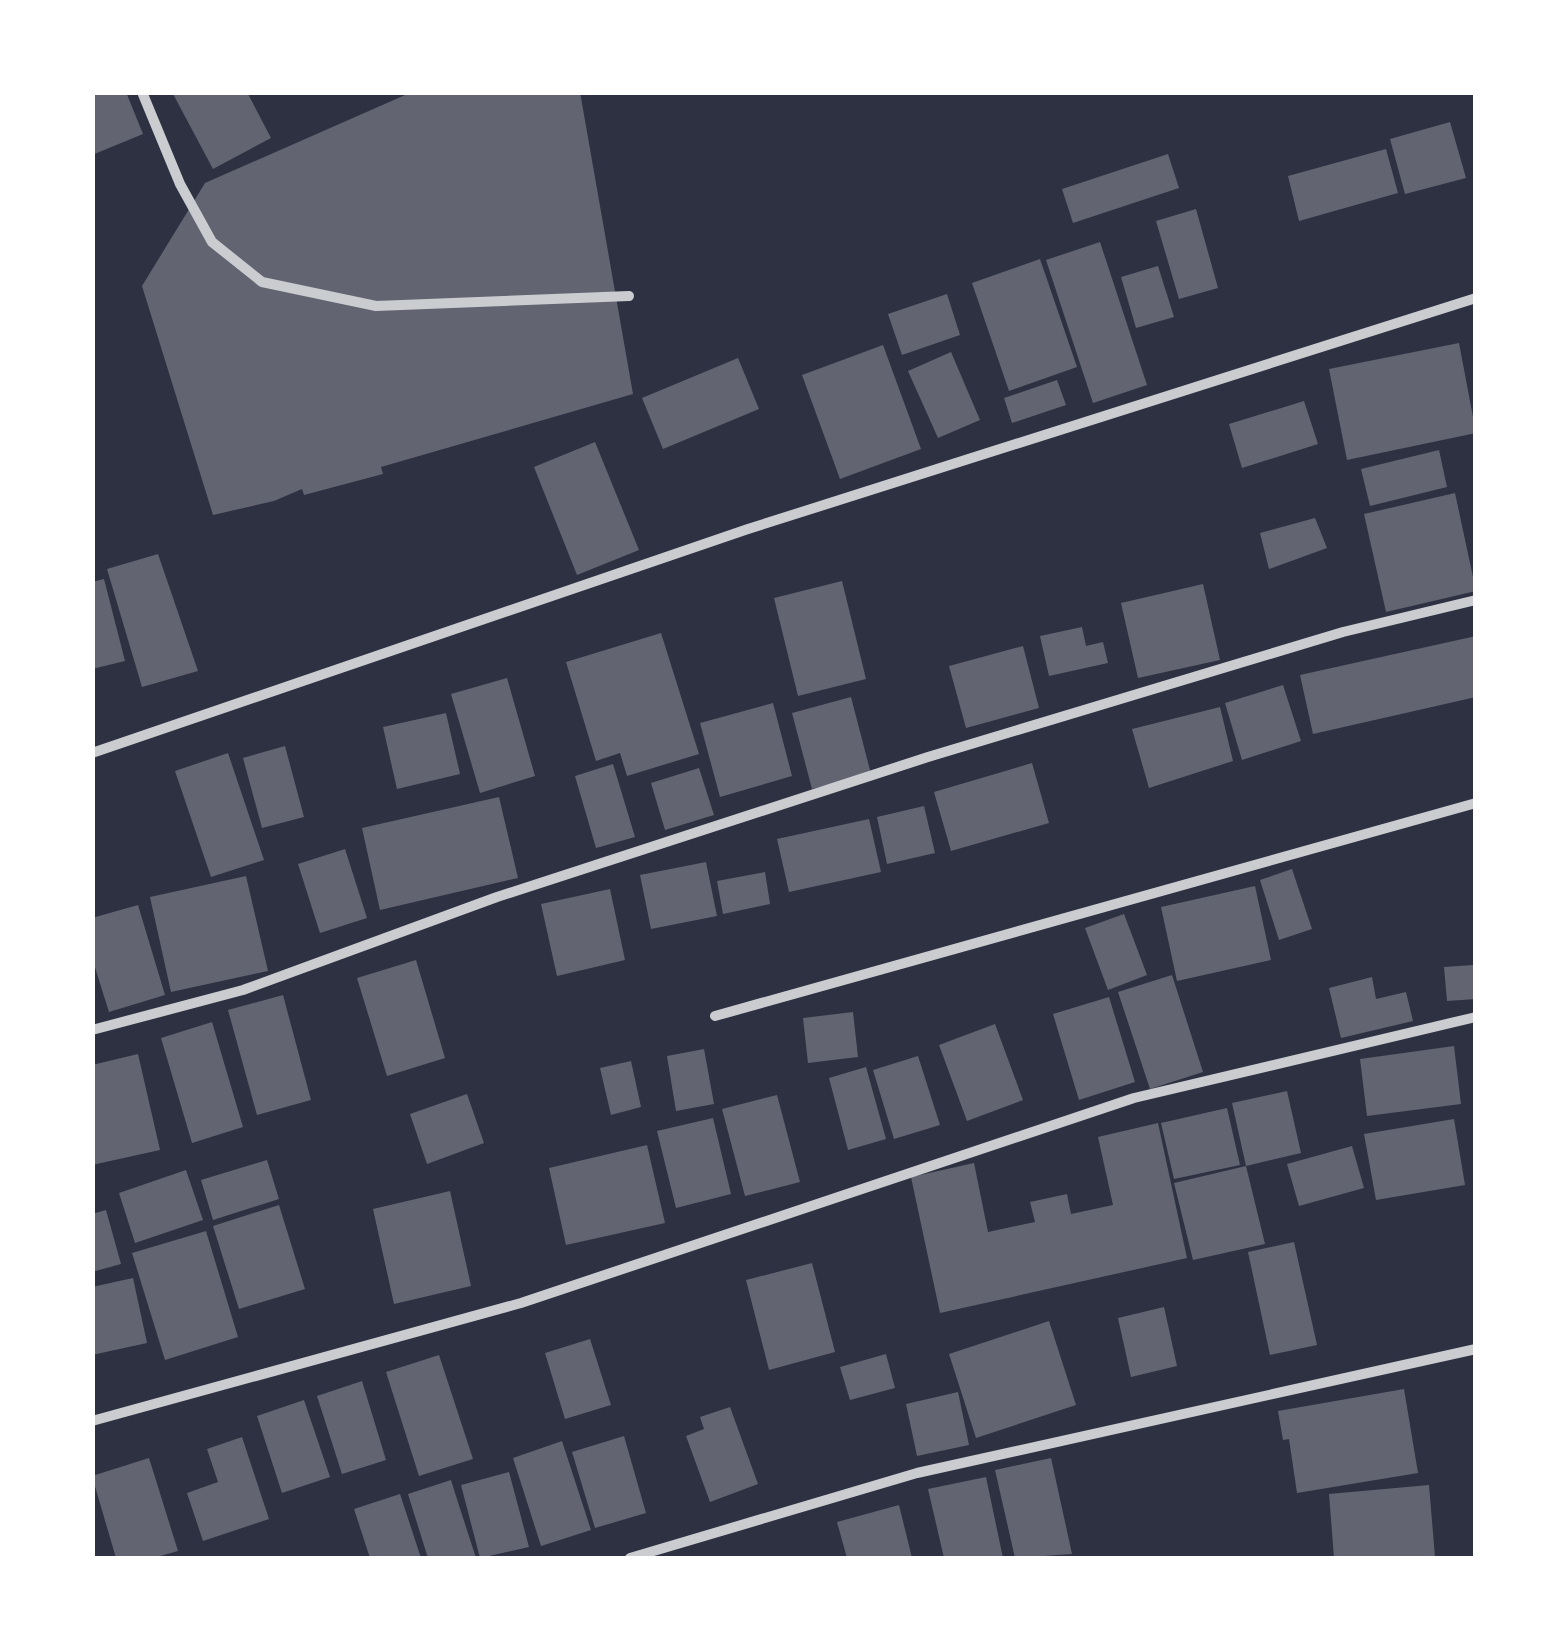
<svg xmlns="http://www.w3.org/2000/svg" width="1568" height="1651" font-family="Raleway,sans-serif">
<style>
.building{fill:#626471}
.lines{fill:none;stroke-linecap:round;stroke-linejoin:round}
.minor{stroke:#caccd0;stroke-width:10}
</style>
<rect width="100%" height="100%" fill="#2d3142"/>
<g class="building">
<path d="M92,92H126L143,134L92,155Z"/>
<path d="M172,92H247L271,138L213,169Z"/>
<path d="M412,92H580L633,394L381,467L383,474L304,495L302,489L274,501L213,515L142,286L205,183Z"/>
<path d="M1450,122L1466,178L1405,194L1390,139Z"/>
<path d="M1386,149L1398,193L1299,221L1288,176Z"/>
<path d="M1168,154L1179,188L1073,223L1062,189Z"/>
<path d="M1196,209L1218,288L1179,299L1156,221Z"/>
<path d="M1100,242L1147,385L1093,403L1046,260Z"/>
<path d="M1040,259L1077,367L1009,391L972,283Z"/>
<path d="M1158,266L1174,317L1136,328L1121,277Z"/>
<path d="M947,294L960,335L902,355L888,314Z"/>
<path d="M1459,343L1476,433L1347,460L1329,369Z"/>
<path d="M883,345L921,449L840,479L802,375Z"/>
<path d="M951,352L980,420L938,438L908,371Z"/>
<path d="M738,358L759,409L663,449L642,398Z"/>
<path d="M1057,380L1066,405L1012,423L1004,398Z"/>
<path d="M1304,401L1318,444L1242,468L1229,424Z"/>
<path d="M595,442L639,550L577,575L534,467Z"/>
<path d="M1439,450L1447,487L1370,506L1361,469Z"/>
<path d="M1455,493L1476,591L1386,612L1364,514Z"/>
<path d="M1315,518L1327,548L1269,569L1260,533Z"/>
<path d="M158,554L198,671L142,687L107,569Z"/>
<path d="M104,579L125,661L92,669V582Z"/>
<path d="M842,581L866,679L798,696L774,598Z"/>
<path d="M1203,584L1220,660L1138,678L1121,603Z"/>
<path d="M1082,627L1086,646L1103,642L1108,663L1049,676L1040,636Z"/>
<path d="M661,633L699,754L627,776L620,753L596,761L566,662Z"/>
<path d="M1476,636V697L1313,734L1300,675Z"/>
<path d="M1023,646L1039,708L966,728L949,666Z"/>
<path d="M507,678L535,776L480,793L451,694Z"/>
<path d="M1283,685L1301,741L1242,760L1225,703Z"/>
<path d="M851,697L871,774L812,789L792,713Z"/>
<path d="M773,703L792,776L720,797L700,723Z"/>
<path d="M1220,707L1233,761L1149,788L1132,729Z"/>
<path d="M446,713L460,774L397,789L383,727Z"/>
<path d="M285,746L304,817L262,828L243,758Z"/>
<path d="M228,753L264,860L211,877L175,771Z"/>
<path d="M1032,763L1049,823L951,851L934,792Z"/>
<path d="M613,764L635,837L596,848L575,776Z"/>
<path d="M699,768L714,815L665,830L651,783Z"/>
<path d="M499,797L518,878L380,910L362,828Z"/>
<path d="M924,806L935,853L887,864L877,817Z"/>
<path d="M869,819L881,872L789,892L777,839Z"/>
<path d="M345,849L367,918L320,933L298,864Z"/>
<path d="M706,862L717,916L651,929L640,875Z"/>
<path d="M1292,869L1312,929L1279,940L1260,880Z"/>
<path d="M765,872L770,904L723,914L717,881Z"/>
<path d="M246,876L268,971L171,992L150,897Z"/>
<path d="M1255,886L1271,960L1177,981L1161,907Z"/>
<path d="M610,889L625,960L557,976L541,904Z"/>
<path d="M138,905L165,995L109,1012L92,958V918Z"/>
<path d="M1124,914L1147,975L1108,990L1085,928Z"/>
<path d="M416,960L445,1058L387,1076L357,978Z"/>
<path d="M1473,965L1476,999L1447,1001L1444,967Z"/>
<path d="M1172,975L1203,1072L1150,1089L1118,992Z"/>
<path d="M1372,977L1376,999L1406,992L1413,1021L1341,1038L1329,988Z"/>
<path d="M283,995L311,1100L257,1115L228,1010Z"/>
<path d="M1109,997L1135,1082L1079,1100L1053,1014Z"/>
<path d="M853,1012L858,1057L808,1063L803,1018Z"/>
<path d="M212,1022L243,1127L192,1143L161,1038Z"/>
<path d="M995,1024L1023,1100L967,1121L939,1045Z"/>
<path d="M1454,1046L1461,1104L1367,1116L1360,1059Z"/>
<path d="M704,1049L714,1104L676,1111L667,1056Z"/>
<path d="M138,1054L160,1150L92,1165V1065Z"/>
<path d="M918,1056L940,1125L894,1139L873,1070Z"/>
<path d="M631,1061L641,1107L611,1115L600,1068Z"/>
<path d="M866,1067L886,1139L848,1150L829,1078Z"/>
<path d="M1287,1091L1301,1153L1246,1166L1232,1103Z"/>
<path d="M467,1094L484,1143L427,1164L410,1114Z"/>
<path d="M777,1095L800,1182L745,1196L722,1109Z"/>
<path d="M1227,1108L1240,1165L1174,1179L1161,1123Z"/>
<path d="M713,1118L731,1194L676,1208L657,1131Z"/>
<path d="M1454,1119L1465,1185L1376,1200L1364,1134Z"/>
<path d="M1158,1123L1187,1258L940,1313L911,1177L974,1163L988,1232L1035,1222L1030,1202L1067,1194L1071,1214L1113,1205L1098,1137Z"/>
<path d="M647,1145L665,1223L566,1245L549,1168Z"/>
<path d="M1352,1146L1364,1188L1299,1206L1287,1164Z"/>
<path d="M267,1160L279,1199L213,1220L201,1180Z"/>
<path d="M1246,1166L1265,1244L1193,1260L1174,1183Z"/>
<path d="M186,1170L203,1220L135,1243L119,1193Z"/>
<path d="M450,1191L471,1286L394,1304L373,1209Z"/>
<path d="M279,1205L305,1289L239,1309L213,1226Z"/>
<path d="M106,1210L121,1264L92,1272V1214Z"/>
<path d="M206,1231L238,1337L165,1360L132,1253Z"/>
<path d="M1294,1242L1317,1345L1270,1355L1248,1252Z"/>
<path d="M812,1263L835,1352L769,1370L746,1280Z"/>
<path d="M133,1278L147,1343L92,1355V1287Z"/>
<path d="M1164,1307L1177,1366L1131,1377L1118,1318Z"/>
<path d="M1049,1321L1076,1405L976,1438L949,1354Z"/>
<path d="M590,1339L611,1405L565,1419L545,1353Z"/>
<path d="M886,1354L895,1388L850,1400L840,1367Z"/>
<path d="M439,1355L473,1459L419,1476L386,1372Z"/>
<path d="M362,1381L386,1460L342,1474L317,1396Z"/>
<path d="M1404,1389L1418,1473L1297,1493L1289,1439L1283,1440L1278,1411Z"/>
<path d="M958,1392L969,1445L917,1456L906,1404Z"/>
<path d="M304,1400L330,1477L282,1493L257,1416Z"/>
<path d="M730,1407L758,1484L710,1502L686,1436L704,1429L700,1417Z"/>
<path d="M624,1436L646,1513L595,1528L572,1452Z"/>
<path d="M242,1437L269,1519L203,1541L187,1493L218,1482L207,1449Z"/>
<path d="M562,1441L591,1530L541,1546L513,1458Z"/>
<path d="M149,1458L178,1551L153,1558H116L92,1476Z"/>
<path d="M1051,1458L1072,1554L1015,1558L995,1470Z"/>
<path d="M509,1472L529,1547L480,1558L461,1485Z"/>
<path d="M986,1477L1003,1558H944L928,1489Z"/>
<path d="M451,1480L455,1493L476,1558H428L412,1507L408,1494Z"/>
<path d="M1429,1485L1435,1557L1334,1558L1329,1494Z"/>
<path d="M400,1494L421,1558H370L354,1509Z"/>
<path d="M899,1505L912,1558H847L837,1522Z"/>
</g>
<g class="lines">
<g class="minor">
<path d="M142,92L180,184L212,242L262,282L376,306L629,296"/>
<path d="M92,753L748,529L1476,298"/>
<path d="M715,1016L1476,803"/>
<path d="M92,1030L243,990L497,897L928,757L1343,632L1476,600"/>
<path d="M92,1421L521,1303L1134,1098L1476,1017"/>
<path d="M630,1558L917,1473L1476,1349"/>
</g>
</g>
<rect width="1568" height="1651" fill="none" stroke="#ffffff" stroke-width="190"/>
</svg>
